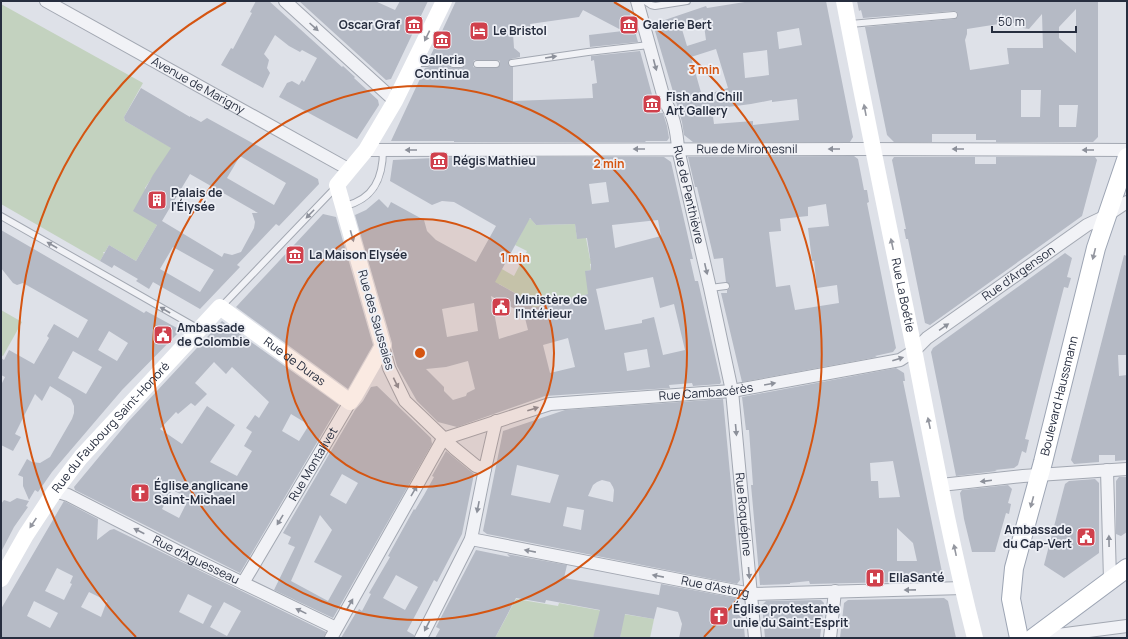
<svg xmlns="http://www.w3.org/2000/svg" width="1128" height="639" font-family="Manrope,sans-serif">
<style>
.green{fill:#c3d2bf}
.building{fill:#b5bac5;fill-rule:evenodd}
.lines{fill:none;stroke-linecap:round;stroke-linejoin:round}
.lane-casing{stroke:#a3a8b2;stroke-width:8}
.street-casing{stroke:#a3a8b2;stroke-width:14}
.primary-casing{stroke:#9da5b4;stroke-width:20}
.lane{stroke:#f1f2f6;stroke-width:6}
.street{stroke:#f1f2f6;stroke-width:12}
.secondary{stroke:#fff;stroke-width:16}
.primary{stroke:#fff;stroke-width:18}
.oneway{fill:#8c909a}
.oneway2{fill:#93969f}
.ring{fill:none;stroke:#d55511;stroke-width:2}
.labels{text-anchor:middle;stroke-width:3.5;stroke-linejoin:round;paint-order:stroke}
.poi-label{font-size:12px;font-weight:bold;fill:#272e3f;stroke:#eef0f6;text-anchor:start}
.street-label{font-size:12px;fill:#272e3f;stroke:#eef0f6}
.centre{fill:#d55511;stroke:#eef0f6;stroke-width:2}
.ring-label{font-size:12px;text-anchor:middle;font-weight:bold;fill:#d55511;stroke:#eef0f6;stroke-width:3.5;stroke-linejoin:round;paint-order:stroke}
</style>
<rect width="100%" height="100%" fill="#dee1e8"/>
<g class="green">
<path d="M1,4L143,83L124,117L125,121L172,148L145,188L157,225L136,261L109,245L105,252H103L104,254L100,261L1,204Z"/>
<path d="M525,219H531L536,225L575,224L577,238H586L590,259H593L594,263L590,264L591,270L586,271L588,287L593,293L533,308L531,302L499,284L497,286L493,280L502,269L514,276L527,251L515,245L521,234Z"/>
<path d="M1,310L22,322L3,356L1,355Z"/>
<path d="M516,599L558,606L559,603L603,611L593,638H495Z"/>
<path d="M623,614L654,619L650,638H620Z"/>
</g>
<g class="building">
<path d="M256,1H269L342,67L343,66L355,77L354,78L378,100L379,105L357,139L279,97L287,83L292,81L299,85L302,80L304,82L317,58L302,50L300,52L289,46L275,35L264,54L269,60L267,68L270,73L263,88L221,65L231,48L233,49L252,13L250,12Z"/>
<path d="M299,1H375L395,10L400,1H428L391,79L386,80Z"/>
<path d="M456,1H611L629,10L638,42L590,47L589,35L623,31L583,10L579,17L530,24L531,31L513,33L514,48L520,53V57L511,59L508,62L509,66L513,67V101L593,98L592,84L597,83L594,60L591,61V56L640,51L657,113H663L667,126L669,138L667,141H645L646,142H454V141H391L425,68L429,67L431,65V61L429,59ZM451,60H463L465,62V66L461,68H451L449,64ZM477,60H496L500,61V64L496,68H477L473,67V64L474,60Z"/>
<path d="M751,1H826L853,137L850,142H693L684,135L682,122L653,24L706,6L707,8ZM703,18L706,40L687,46L681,26ZM799,28L802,45L779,49L777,32ZM716,49L728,88L702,96L691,57ZM767,50L769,75L745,78L743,53ZM797,99L799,120L753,125V121L714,124L712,109L751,104L772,100V102Z"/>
<path d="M857,1H1098V137L1093,142H996V140H976V134H932V142H894L887,135L865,27L954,19L958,17V14L956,11H954L863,18L861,10L859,11ZM1076,9V53L1059,38V27ZM1042,14L1043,48H1007L1009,64L970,70L965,40L967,34V29L1005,23H1019L1023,28L1029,29ZM1021,90H1041L1040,117H1021ZM1059,105H1078L1076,127H1059Z"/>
<path d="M141,88L190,117V116L201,122L207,118L318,179L319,184L279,226L276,224L237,265L240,267L200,309L153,282L149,289L136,281L138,279L114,265L112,268L100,261L109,245L136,261L157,225L133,211L153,175L171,148L125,121L124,117ZM240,156L286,183L274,205L227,178ZM190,174L258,213H252L255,222L254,228L241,252L232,255L224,253L222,257L162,221ZM173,247L214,270L200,292L160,269Z"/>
<path d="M854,156L858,159L864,190H867L869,202L867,203L896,348L893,352L875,356L877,357L742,382L721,293H727V290L730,288V285L726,282L723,258L714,259L697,187H695L688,157ZM826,204L829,226L808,228L812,261H814L817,288L837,285L839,303L795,310L790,285L776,287L769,232L781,231L780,219L808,216V207Z"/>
<path d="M454,157H664L671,162L693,259H690L695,281H698L721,382L720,384L693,386L692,383L669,385L670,388L545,396L457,427L438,422L417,401L397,366L392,348V343L355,215L366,210L379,199L388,208L391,202L424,220L427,231L436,240L476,262L496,226L454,202L442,201L432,205L390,181L393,160ZM606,182L609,202L592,204L589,184ZM530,218L536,225L575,224L577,239L587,238L591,264V270L585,271L588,294L533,308L531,302L495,282ZM658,220L661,236L615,248L612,225ZM653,277L660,308L674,304L685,350L663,355L654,317L642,320V323L605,330L596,289ZM491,296L524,314L528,330L499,339ZM474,303L478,331L447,337L442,309ZM568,338L575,367L550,373L543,345ZM647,349L650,367L627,371L624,353ZM468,361L475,389L467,393L466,396L453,400L444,391V387L426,369L446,367Z"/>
<path d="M894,157H975V164H996V157H1095L1097,160L1082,216L930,325L925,323L908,239H906L904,229H906L892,160Z"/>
<path d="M323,214L336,217L373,345L348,389L236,307Z"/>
<path d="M1,230L144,313L146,311L177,328V334L122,390L52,472L38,492L35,490L29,500L23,486V477L18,475L27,459L32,462L40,463L50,457L72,419L74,413V406L71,399L50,386L42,401L35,394L15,434L21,437L13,451L1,445V385L5,377L1,375V358L4,360L9,350L34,364L49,338L47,336L54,324L78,338L88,320L23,283L17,285L13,283L1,268ZM109,331L128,343L117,361L98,350ZM73,351L102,367L86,394L58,378Z"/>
<path d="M1065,253L1072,258L1067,277L1071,278L1068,288L1064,287L1042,372L1025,439L1029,440L1026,453L1022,451L1018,465L1014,468L995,470L997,471L956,476L931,352L933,348Z"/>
<path d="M1124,255L1127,256V355H1118L1119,376L1127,375V460L1115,461V455H1099V462L1074,464L1071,460Z"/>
<path d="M222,321L339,405L240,573L75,490L74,487L128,422ZM214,362L226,374L232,367L269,402L259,418L255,415L246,428L252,432L244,446L252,451L237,476L210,462L235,425L207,406L182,444L160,429L176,412L178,414L191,403L195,406L207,394L195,383ZM291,414L309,425L299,441L282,431ZM172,490L189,498L179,518L162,509Z"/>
<path d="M896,368L904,373L905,381H903L943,577L940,581L810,584L809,581L790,583V584L760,585L751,485H753L749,430H746L742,397ZM893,461L900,497L879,498L878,481H871L870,463ZM897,528L913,543L917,561H897Z"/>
<path d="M377,386L431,438L432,444L333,618L274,590L295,547L288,544L291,537L283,533L355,410L363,401L371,387ZM342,474L358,483L346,504L330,495ZM320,515L332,530L314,562L342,576L328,601L291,581Z"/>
<path d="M723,399L740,580L737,584L487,534L483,531L503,431L565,410ZM517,465L559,475L550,503L511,495ZM602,480L610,482L613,487L614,490L613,502L588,496L593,485L597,482ZM567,507L584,510L581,530L563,526Z"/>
<path d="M446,451L474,474L462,534L437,582L434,580L407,631L414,635V638H341L357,611H358L359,609L362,611L371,594L369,593L390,557L388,556L414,509L415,510L424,495L434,477L432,476ZM396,575L418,587L405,610L383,598Z"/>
<path d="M1119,477H1127V532L1121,536L1116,534V481Z"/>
<path d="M1095,479L1099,483V553L1064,578L1044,565L1065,484L1069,481Z"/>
<path d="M1008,485L1012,489L1008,503L1011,504L1009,514L1006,513L995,552H972L964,519L960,493L962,490Z"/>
<path d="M17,498L29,501L26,506L28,507L14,527L1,552V504L4,500L10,502Z"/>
<path d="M64,501L98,519L97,540L110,530L114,529L326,632L324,638H1V609ZM57,568L73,576L70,583L72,584L64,600L45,591ZM89,592L107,601L101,617L81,607ZM188,594L212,606L203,624L179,612ZM34,601L58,613L50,628L27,616ZM224,602L241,611L227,636L210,627Z"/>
<path d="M476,550L510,557L507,554L567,565L564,578L659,595L661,584L735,598L742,605L745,638H679L682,624L678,612L657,607L654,619L625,614L620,638H593L600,610L546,600L545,603L516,598L495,638H435L440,629L436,627Z"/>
<path d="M944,598L948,601L956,638H840L844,603L848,600Z"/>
<path d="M821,600L824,603L820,638H765L762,605L766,601Z"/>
</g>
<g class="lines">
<defs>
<g id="lane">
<path d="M645,1L651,5L655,6L687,1"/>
<path d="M850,24L954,15"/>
<path d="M415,63H427"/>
<path d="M512,63L588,52L649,45"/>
<path d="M453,64H461"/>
<path d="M477,64H496"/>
<path d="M345,206C374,199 383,178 383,150"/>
<path d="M1,216L199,329"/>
<path d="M710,288L726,286"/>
<path d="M221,307L336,187"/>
</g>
<g id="street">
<path id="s1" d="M46,1L350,170"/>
<path d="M285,1L395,101"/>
<path id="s2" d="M637,1L665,102C674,115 677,133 678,149L710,288L732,391L755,638"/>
<path id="s3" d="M366,150L856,149L1127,150"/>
<path d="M383,346L389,368L405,401L454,448L476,466L485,469"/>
<path id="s4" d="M443,439L550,404L732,391L900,360L914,351L927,338L1087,225L1106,216L1127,202"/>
<path d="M1107,470L1110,580"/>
<path d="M941,485L1023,476L1127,469"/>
<path id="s5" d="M55,491L68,495L183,554L336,628"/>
<path id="s6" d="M471,539L751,594L963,588"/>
<path id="s7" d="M243,583L350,402"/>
<path d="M331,638L443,439"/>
<path d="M421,638L471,539L485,469L496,421"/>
<path d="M830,638L835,591"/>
<path d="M1035,638L1127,626"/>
</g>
<g id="primary">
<path id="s10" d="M1019,638L1011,599L1014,568L1043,462L1096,248L1127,157"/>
<path d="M1033,638L1127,568"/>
</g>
</defs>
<use href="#lane" class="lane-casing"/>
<use href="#street" class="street-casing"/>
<use href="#primary" class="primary-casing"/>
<use href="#lane" class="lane"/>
<use href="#street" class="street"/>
<g class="secondary">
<path id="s8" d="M844,1C865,112 888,223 911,334C931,436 949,538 975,638"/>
<path id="s9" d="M1,579L26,535L55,491L81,457L220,307L350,402L355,395L383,346L337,185L366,150L395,101L444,1"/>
</g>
<use href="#primary" class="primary"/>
</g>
<defs><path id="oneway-solid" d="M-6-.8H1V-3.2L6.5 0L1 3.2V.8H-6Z"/></defs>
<g class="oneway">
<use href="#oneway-solid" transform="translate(314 27) rotate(42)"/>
<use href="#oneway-solid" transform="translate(551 57) rotate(-9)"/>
<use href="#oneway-solid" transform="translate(655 65) rotate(75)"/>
<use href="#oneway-solid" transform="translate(639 149) rotate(180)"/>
<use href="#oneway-solid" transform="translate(834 149) rotate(180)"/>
<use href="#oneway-solid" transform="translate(958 149) rotate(-180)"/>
<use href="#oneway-solid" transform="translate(411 150) rotate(180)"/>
<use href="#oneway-solid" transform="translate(1088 150) rotate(-180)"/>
<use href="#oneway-solid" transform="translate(310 214) rotate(134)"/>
<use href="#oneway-solid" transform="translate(52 245) rotate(-150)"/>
<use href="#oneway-solid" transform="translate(706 269) rotate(77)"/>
<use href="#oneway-solid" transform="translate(165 310) rotate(-150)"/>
<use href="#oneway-solid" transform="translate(944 327) rotate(-35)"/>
<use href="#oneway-solid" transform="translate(898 359) rotate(-18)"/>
<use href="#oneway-solid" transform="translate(396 383) rotate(64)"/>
<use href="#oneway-solid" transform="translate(770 384) rotate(-10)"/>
<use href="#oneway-solid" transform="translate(533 409) rotate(-18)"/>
<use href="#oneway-solid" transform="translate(736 430) rotate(85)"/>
<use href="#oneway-solid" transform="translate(986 481) rotate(173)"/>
<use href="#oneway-solid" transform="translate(414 491) rotate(-60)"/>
<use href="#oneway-solid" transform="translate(478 507) rotate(101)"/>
<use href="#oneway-solid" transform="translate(280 520) rotate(121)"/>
<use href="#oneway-solid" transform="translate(139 531) rotate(-153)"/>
<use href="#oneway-solid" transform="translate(1109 541) rotate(-91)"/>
<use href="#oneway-solid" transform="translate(530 551) rotate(-169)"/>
<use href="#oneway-solid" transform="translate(749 573) rotate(85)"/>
<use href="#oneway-solid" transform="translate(658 576) rotate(-169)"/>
<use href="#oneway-solid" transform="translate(910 590) rotate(179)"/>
<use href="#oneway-solid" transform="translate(350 604) rotate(-60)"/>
<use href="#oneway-solid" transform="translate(301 611) rotate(-154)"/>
<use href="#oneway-solid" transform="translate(427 626) rotate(117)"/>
</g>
<g class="oneway2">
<use href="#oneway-solid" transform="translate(427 36) rotate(116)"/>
<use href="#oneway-solid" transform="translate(865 110) rotate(-101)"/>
<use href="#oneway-solid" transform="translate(352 236) rotate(74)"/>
<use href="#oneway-solid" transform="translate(892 244) rotate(-102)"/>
<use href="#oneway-solid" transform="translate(1094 254) rotate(104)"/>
<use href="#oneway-solid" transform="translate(929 423) rotate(-102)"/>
<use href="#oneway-solid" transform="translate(1032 502) rotate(105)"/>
<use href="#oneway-solid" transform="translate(33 523) rotate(124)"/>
<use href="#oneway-solid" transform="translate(955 550) rotate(-102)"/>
</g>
<circle cx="420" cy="353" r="134" fill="#d55511" fill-opacity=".12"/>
<g class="ring">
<circle cx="420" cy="353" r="134"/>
<circle cx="420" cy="353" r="267"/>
<path d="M136 637A401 401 0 0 1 226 2M614 2A401 401 0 0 1 704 637"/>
</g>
<defs>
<symbol id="museum-square" viewBox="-11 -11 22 22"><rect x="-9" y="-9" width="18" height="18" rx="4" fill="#d0404c" stroke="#eef0f6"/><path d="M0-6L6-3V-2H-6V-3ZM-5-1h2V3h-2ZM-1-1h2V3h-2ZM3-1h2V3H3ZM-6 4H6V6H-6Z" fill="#fff"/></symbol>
<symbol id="hotel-square" viewBox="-11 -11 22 22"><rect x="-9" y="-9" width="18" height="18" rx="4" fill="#d0404c" stroke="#eef0f6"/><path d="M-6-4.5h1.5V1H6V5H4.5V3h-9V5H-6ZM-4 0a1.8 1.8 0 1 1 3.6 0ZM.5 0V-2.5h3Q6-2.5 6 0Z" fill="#fff"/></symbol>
<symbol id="building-square" viewBox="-11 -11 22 22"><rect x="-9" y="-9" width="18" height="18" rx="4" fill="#d0404c" stroke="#eef0f6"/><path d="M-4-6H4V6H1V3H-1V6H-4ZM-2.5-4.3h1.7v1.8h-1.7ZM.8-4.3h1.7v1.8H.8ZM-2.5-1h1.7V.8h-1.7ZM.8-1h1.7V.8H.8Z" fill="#fff"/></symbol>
<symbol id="civic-square" viewBox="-11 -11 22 22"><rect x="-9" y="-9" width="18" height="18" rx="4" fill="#d0404c" stroke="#eef0f6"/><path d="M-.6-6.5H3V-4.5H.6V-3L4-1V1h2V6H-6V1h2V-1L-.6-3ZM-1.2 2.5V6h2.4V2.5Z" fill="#fff"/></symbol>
<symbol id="church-square" viewBox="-11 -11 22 22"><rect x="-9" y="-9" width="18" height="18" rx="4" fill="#d0404c" stroke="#eef0f6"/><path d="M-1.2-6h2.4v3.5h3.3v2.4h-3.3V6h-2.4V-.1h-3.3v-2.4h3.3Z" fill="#fff"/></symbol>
<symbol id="hospital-square" viewBox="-11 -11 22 22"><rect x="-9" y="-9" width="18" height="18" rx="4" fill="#d0404c" stroke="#eef0f6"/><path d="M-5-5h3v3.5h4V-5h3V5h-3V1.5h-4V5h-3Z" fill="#fff"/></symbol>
</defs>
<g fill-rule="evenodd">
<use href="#museum-square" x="403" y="14" width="22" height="22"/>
<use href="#museum-square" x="618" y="14" width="22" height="22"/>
<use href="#hotel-square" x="468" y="20" width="22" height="22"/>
<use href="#museum-square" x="431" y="29" width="22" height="22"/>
<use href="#museum-square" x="641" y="93" width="22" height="22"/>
<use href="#museum-square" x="428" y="150" width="22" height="22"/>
<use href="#building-square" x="146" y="189" width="22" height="22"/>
<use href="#museum-square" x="284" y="244" width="22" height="22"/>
<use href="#civic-square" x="490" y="296" width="22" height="22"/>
<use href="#civic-square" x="152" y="324" width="22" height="22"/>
<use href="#church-square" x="129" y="482" width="22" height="22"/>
<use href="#civic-square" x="1075" y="526" width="22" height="22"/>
<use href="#hospital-square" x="864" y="567" width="22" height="22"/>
<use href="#church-square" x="708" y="605" width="22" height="22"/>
</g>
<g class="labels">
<g class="poi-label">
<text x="400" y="29" text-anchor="end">Oscar Graf</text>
<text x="643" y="29">Galerie Bert</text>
<text x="493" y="35">Le Bristol</text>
<text x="442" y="64" text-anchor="middle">Galleria<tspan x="442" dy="14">Continua</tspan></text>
<text x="666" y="101">Fish and Chill<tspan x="666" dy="14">Art Gallery</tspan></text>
<text x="453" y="165">Régis Mathieu</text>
<text x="171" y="197">Palais de<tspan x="171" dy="14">l'Élysée</tspan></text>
<text x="309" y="259">La Maison Elysée</text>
<text x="515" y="304">Ministère de<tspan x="515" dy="14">l'Intérieur</tspan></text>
<text x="177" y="332">Ambassade<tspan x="177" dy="14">de Colombie</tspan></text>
<text x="154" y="490">Église anglicane<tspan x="154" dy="14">Saint-Michael</tspan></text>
<text x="1072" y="534" text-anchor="end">Ambassade<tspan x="1072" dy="14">du Cap-Vert</tspan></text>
<text x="889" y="582">EllaSanté</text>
<text x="733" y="613">Église protestante<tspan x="733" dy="14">unie du Saint-Esprit</tspan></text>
</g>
<g class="street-label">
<text dy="4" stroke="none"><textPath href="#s1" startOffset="174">Avenue de Marigny</textPath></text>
<text dy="4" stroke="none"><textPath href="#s3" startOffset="381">Rue de Miromesnil</textPath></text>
<text dy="4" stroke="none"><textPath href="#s2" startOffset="201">Rue de Penthièvre</textPath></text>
<text dy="4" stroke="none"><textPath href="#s4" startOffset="613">Rue d'Argenson</textPath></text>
<text dy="4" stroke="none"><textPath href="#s8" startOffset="300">Rue La Boétie</textPath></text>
<text transform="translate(376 320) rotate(74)" y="4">Rue des Saussaies</text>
<text dy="4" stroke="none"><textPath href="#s9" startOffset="443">Rue de Duras</textPath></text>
<text dy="4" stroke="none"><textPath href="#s4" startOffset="269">Rue Cambacérès</textPath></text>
<text dy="4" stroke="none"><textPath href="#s10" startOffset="249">Boulevard Haussmann</textPath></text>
<text dy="4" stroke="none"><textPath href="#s9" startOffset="188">Rue du Faubourg Saint-Honoré</textPath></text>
<text dy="4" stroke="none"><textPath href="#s7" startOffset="138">Rue Montalivet</textPath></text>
<text dy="4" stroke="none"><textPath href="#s2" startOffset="526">Rue Roquépine</textPath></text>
<text dy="4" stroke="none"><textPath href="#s5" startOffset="157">Rue d'Aguesseau</textPath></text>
<text dy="4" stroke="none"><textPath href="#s6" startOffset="249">Rue d'Astorg</textPath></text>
</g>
</g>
<circle cx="420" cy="353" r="6" class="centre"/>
<g class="ring-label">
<text x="704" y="74">3 min</text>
<text x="609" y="168">2 min</text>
<text x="515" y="262">1 min</text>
</g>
<rect width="1128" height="639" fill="none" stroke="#272e3f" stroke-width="4"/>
<path d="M992 26v6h84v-6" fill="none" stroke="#272e3f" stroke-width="2"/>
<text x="998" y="26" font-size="12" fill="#272e3f" stroke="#eef0f6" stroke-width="3" paint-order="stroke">50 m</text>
</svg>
